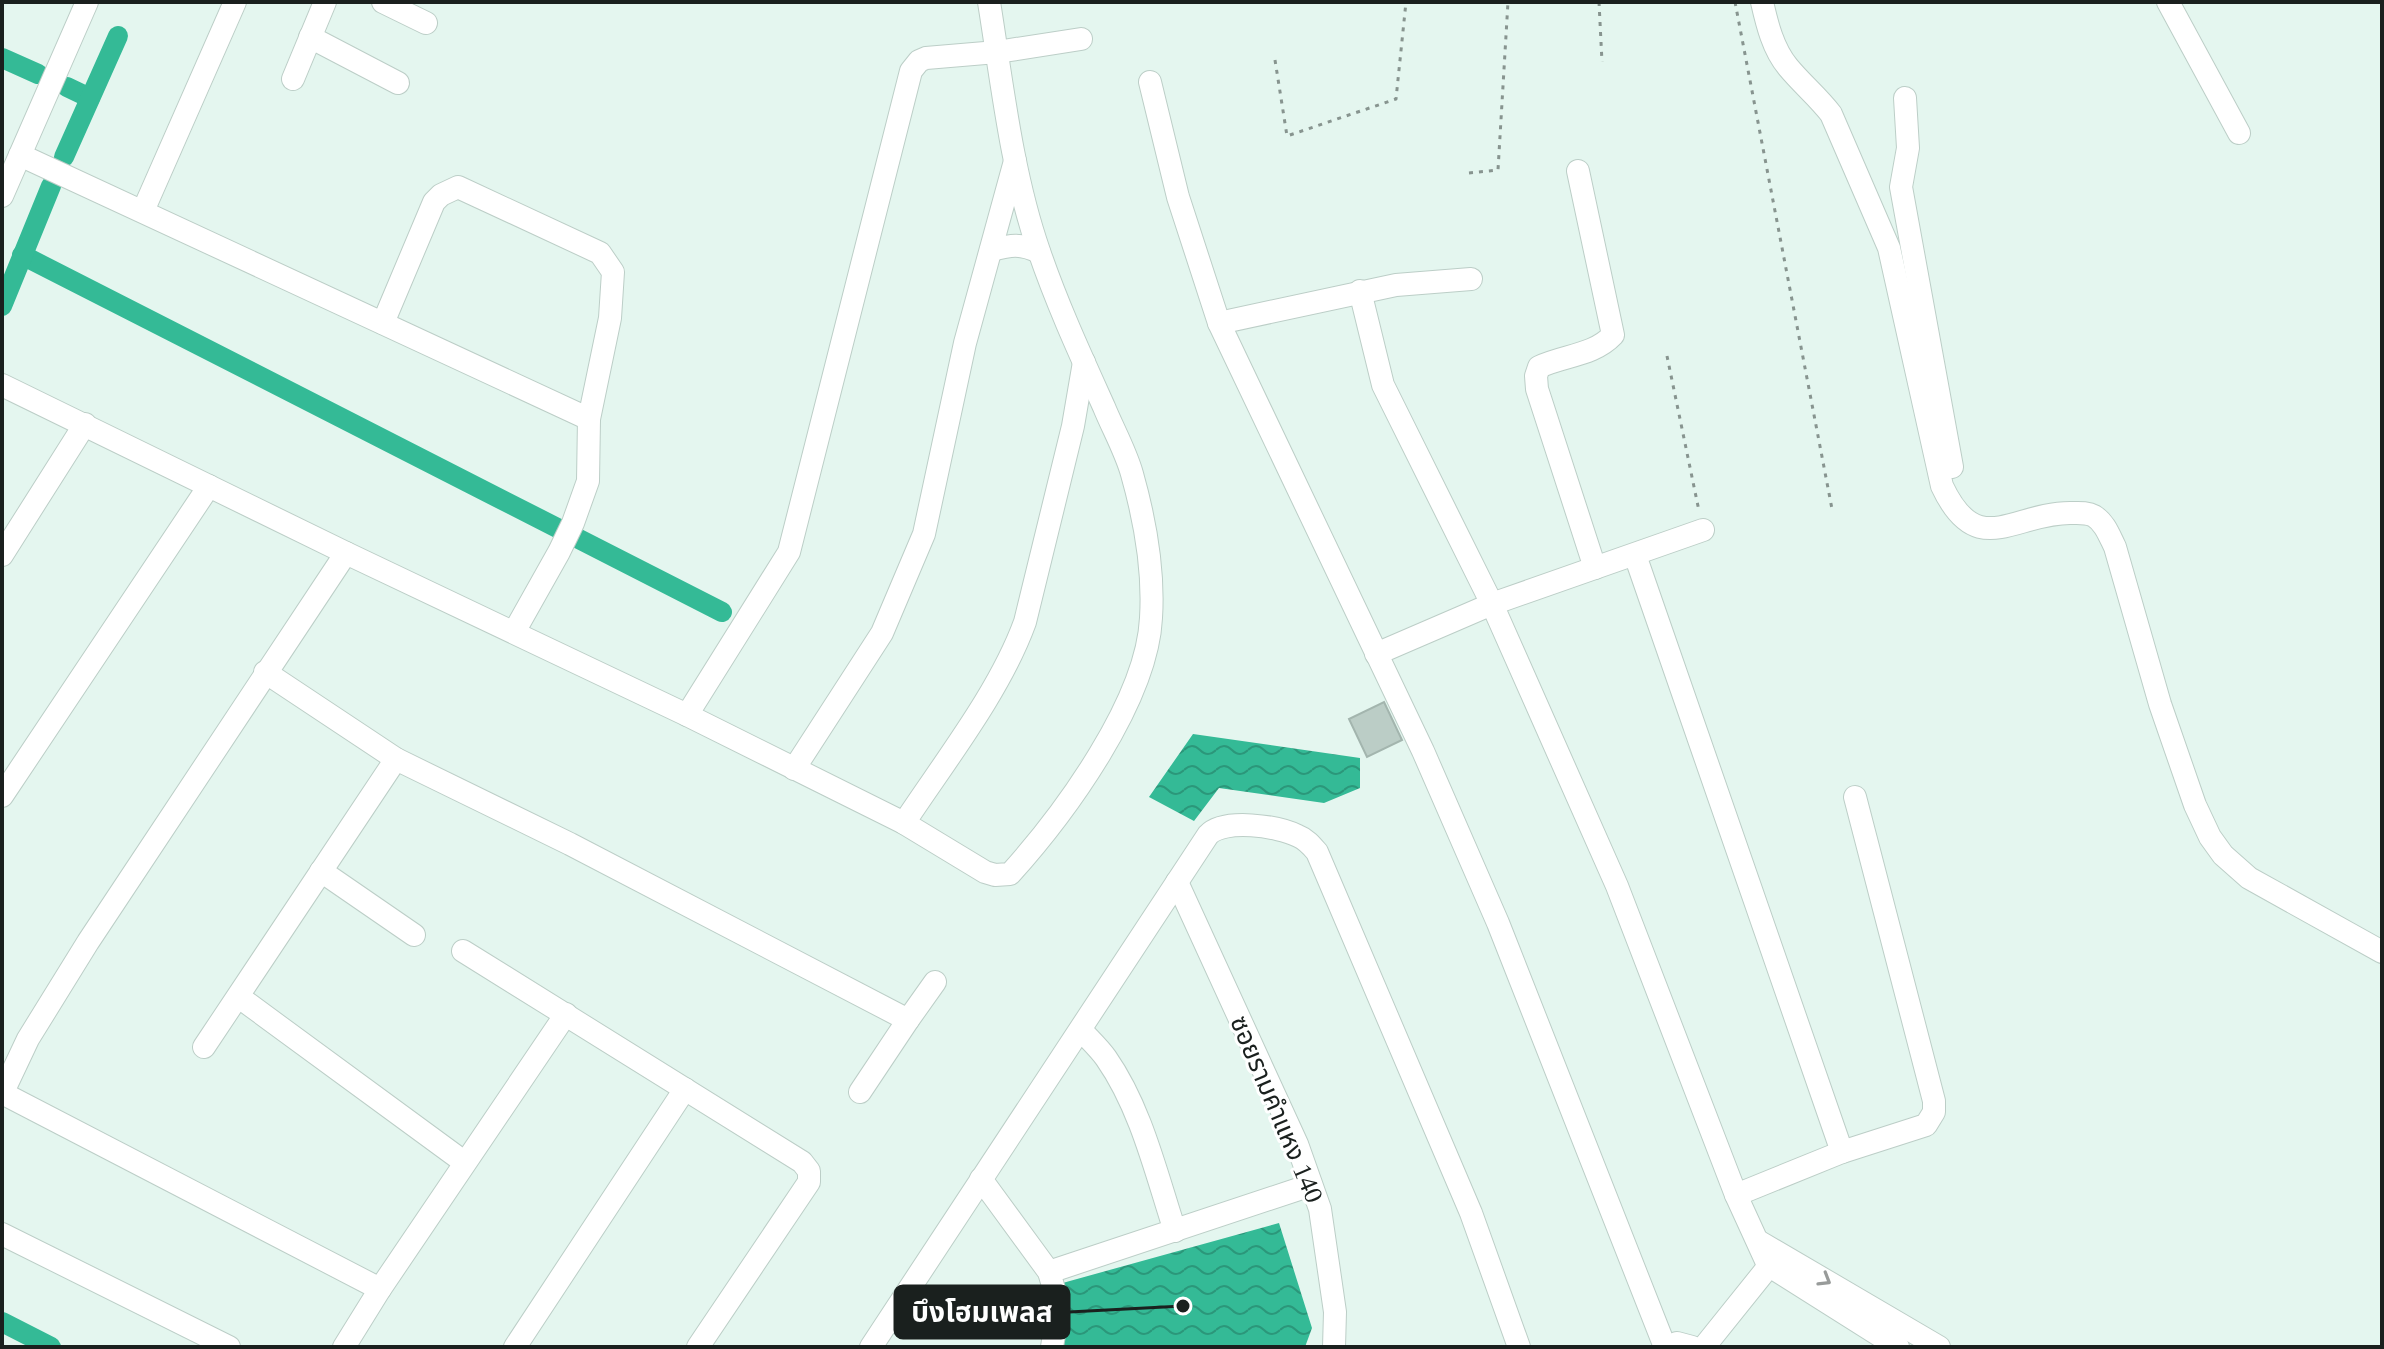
<svg xmlns="http://www.w3.org/2000/svg" width="2384" height="1349" font-family="'Times New Roman','Noto Sans Thai',serif">
<style>
.water{fill:url(#water-waves)}
.lines{fill:none;stroke-linecap:round;stroke-linejoin:round}
.canal{stroke:#34ba96;stroke-width:20}
.building{fill:#bbcdc6;stroke:#a3b5ae;stroke-width:2}
.minor-casing{stroke:#bccec7;stroke-width:24}
.path{stroke:#87948f;stroke-width:3;stroke-dasharray:4 6;stroke-linecap:butt}
.minor{stroke:#fff;stroke-width:22}
.oneway{stroke:#989b9a}
.labels{text-anchor:middle;stroke-width:6;stroke-linejoin:round;paint-order:stroke}
.street-label{font-size:26px;fill:#1a201e;stroke:#fff}
.leader{fill:none;stroke:#1a201e;stroke-width:3}
.callout-dot{fill:#1a201e;stroke:#fff;stroke-width:3}
.callout{fill:#1a201e;stroke:#1a201e;stroke-width:3}
.callout-label{font-size:28px;text-anchor:middle;font-weight:bold;fill:#fff}
</style>
<defs>
<pattern id="water-waves" width="16" height="10" patternUnits="userSpaceOnUse" patternTransform="scale(2)"><rect width="16" height="10" fill="#34ba96"/><path d="M0 5q4-4 8 0t8 0" fill="none" stroke="#2b977a"/></pattern>
</defs>
<rect width="100%" height="100%" fill="#e4f6ef"/>
<g class="water">
<path d="M1193,734L1360,758V788L1324,803L1219,788L1194,821L1149,797Z"/>
<path d="M1279,1223L1312,1328L1305,1347H1062L1064,1343L1059,1284Z"/>
</g>
<g class="lines">
<g class="canal">
<path d="M2,58L38,74"/>
<path d="M67,87L90,98"/>
<path d="M64,157L118,36"/>
<path d="M22,255L722,612"/>
<path d="M2,306L51,186"/>
<path d="M2,1322L51,1347"/>
</g>
</g>
<path class="building" d="M1384,702L1402,740L1367,757L1349,719Z"/>
<g class="lines">
<defs>
<g id="minor">
<path d="M383,2L426,23"/>
<path d="M1762,2C1767,24 1773,49 1788,67C1802,84 1818,97 1831,114L1889,248L1942,486C1977,561 2013,513 2070,513C2078,513 2087,512 2094,516C2105,523 2109,535 2115,547L2160,704L2195,805L2210,837L2223,855L2249,878L2382,952"/>
<path d="M2168,2L2239,133"/>
<path d="M310,37L398,83"/>
<path d="M293,79L325,2"/>
<path d="M1150,82L1178,197L1219,323L1423,751L1498,923L1665,1347"/>
<path d="M1905,98L1908,148L1901,187L1952,467"/>
<path d="M20,155L589,419"/>
<path d="M1578,171L1613,335C1593,356 1564,355 1539,367L1536,376L1537,389L1595,568"/>
<path d="M2,196L87,2"/>
<path d="M143,211L235,2"/>
<path d="M991,250C1011,245 1020,243 1039,252"/>
<path d="M1360,291L1383,385L1492,604L1617,886L1736,1195L1768,1265L1898,1347"/>
<path d="M383,323L434,202L441,195L458,187L600,253L613,272L610,318L589,419L588,481L573,523L559,552L514,632"/>
<path d="M1219,323L1396,285L1471,279"/>
<path d="M2,385L346,553L687,715L904,823L985,872L995,875L1010,874C1065,813 1147,701 1151,618C1154,571 1145,520 1132,474C1126,452 1113,429 1104,407C1081,356 1057,304 1039,251C1012,174 1002,83 989,2"/>
<path d="M2,555L85,424"/>
<path d="M1635,555L1842,1152"/>
<path d="M1376,654L1492,604L1703,530"/>
<path d="M265,672L396,759L570,844L908,1020L935,982"/>
<path d="M687,715L789,552L911,71L919,61L926,58L997,52L1081,39"/>
<path d="M794,769L882,633L924,534L965,343L1015,161"/>
<path d="M2,796L209,486"/>
<path d="M904,823C945,761 1000,691 1025,622L1073,426L1084,362"/>
<path d="M321,871L414,935"/>
<path d="M1177,882L1297,1144L1320,1209L1335,1312L1334,1347"/>
<path d="M463,951L802,1162L809,1171V1182L698,1347"/>
<path d="M239,997L464,1162"/>
<path d="M1081,1030C1089,1039 1099,1048 1106,1058C1141,1108 1156,1173 1175,1231"/>
<path d="M204,1047L396,759"/>
<path d="M860,1092L908,1020"/>
<path d="M2,1093L380,1289"/>
<path d="M2,1094L28,1039L88,942L346,553"/>
<path d="M981,1179L1049,1272L1056,1296L1057,1316L1052,1347"/>
<path d="M1736,1195L1842,1152L1926,1125L1934,1112V1101L1855,797"/>
<path d="M2,1234L229,1347"/>
<path d="M1758,1241L1939,1347"/>
<path d="M1049,1272L1311,1185"/>
<path d="M344,1347L380,1289L566,1014"/>
<path d="M515,1347L685,1089"/>
<path d="M871,1347L1208,835C1224,818 1278,826 1298,836C1306,839 1311,845 1317,852L1471,1213L1519,1347"/>
<path d="M1667,1347L1677,1343L1692,1347"/>
<path d="M1704,1347L1777,1256"/>
</g>
</defs>
<use href="#minor" class="minor-casing"/>
<g class="path">
<path d="M1599,2L1602,62"/>
<path d="M1735,2L1832,509"/>
<path d="M1275,60L1287,136L1396,99L1406,2"/>
<path d="M1469,173L1498,170L1508,2"/>
<path d="M1667,356L1699,511"/>
</g>
<use href="#minor" class="minor"/>
</g>
<defs><path id="oneway-chevron" d="M-2-3.5L2.5 0L-2 3.5" fill="none" stroke-width="1.6" stroke-linecap="round" stroke-linejoin="round" transform="scale(2)"/></defs>
<use class="oneway" href="#oneway-chevron" transform="translate(1825 1280) rotate(31)"/>
<g class="labels">
<g class="street-label">
<text transform="translate(1277 1109) rotate(67)" y="9">ซอยรามคำแหง 140</text>
</g>
</g>
<path class="leader" d="M1183 1306L1069 1312"/>
<circle class="callout-dot" cx="1183" cy="1306" r="8"/>
<rect class="callout" x="895" y="1286" width="174" height="52" rx="8"/>
<g class="callout-label">
<text x="982" y="1322">บึงโฮมเพลส</text>
</g>
<rect width="2384" height="1349" fill="none" stroke="#1a201e" stroke-width="8"/>
</svg>
